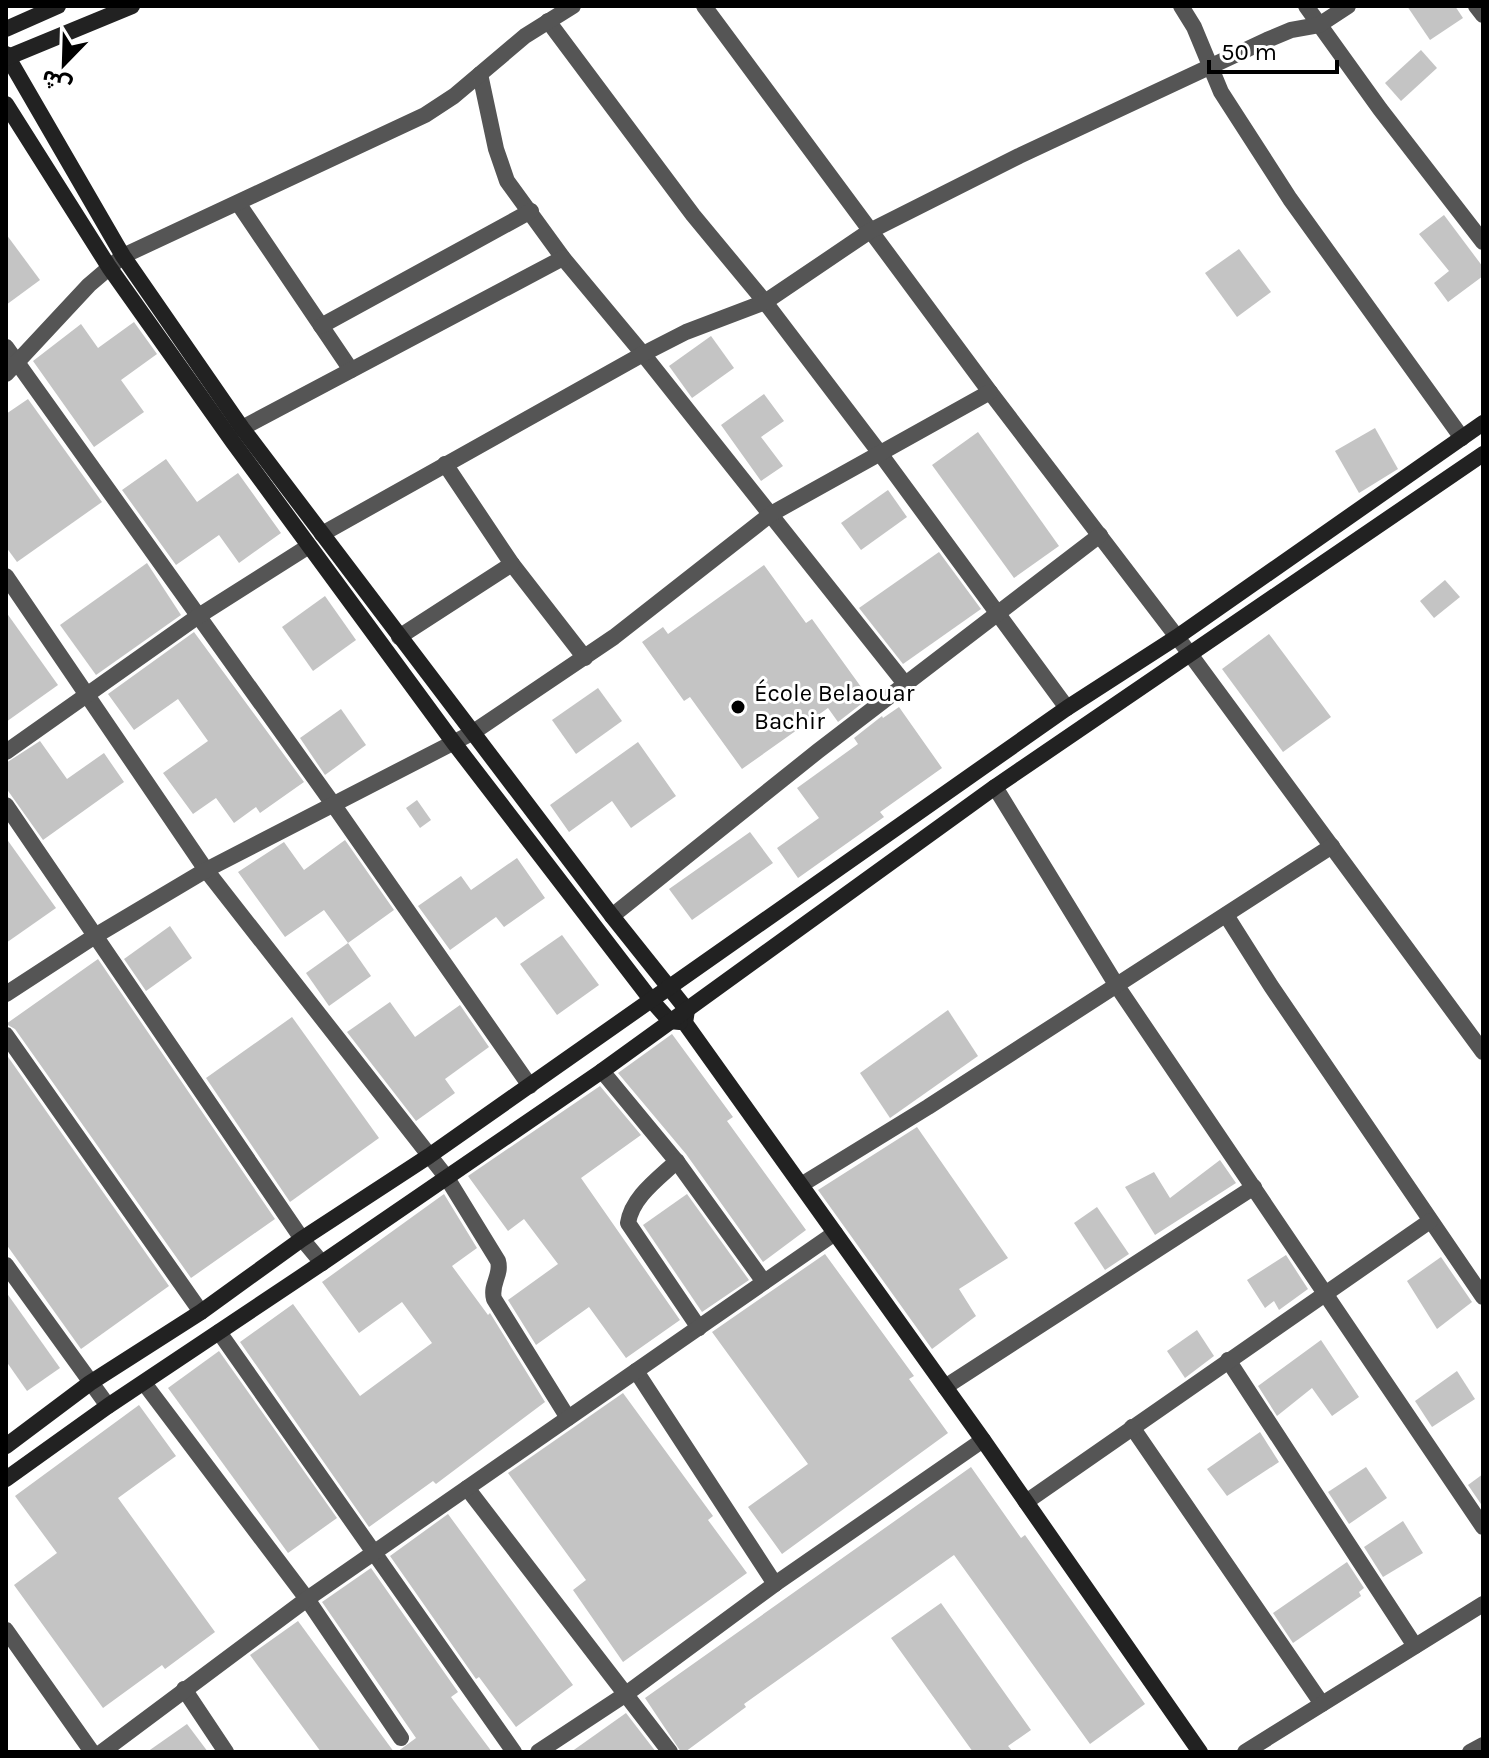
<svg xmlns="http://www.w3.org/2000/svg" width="1489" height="1758" font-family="Karla,'Noto Sans Arabic',sans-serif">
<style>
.building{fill:#c4c4c4}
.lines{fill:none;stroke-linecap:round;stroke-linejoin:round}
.street{stroke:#555;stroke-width:16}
.secondary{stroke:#222;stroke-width:16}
.poi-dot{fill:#000;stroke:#fff;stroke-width:3}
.labels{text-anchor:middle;stroke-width:6;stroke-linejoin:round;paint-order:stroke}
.poi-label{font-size:24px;fill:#000;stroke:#fff;text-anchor:start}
</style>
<rect width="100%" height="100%" fill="#fff"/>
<g class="building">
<path d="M1407,6H1455L1463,18L1430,40Z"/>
<path d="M1421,50L1437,68L1401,101L1385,83Z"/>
<path d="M1444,215L1483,267V276L1448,302L1434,283L1449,271L1419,234Z"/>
<path d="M6,234L40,280L6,305Z"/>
<path d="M1239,249L1271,292L1237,317L1205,273Z"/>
<path d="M134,322L157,354L121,380L144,412L94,447L33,361L81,324L98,348Z"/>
<path d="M711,336L734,368L692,398L669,366Z"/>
<path d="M764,394L784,421L761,437L783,466L761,481L721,425Z"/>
<path d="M28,399L102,502L17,562L6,547V414Z"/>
<path d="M1375,428L1398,469L1359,493L1335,451Z"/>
<path d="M978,432L1059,546L1014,578L932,465Z"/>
<path d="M166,459L197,502L238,473L281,533L239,563L219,535L176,565L122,490Z"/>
<path d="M888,490L907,517L861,550L841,523Z"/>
<path d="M939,552L981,609L903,664L859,608Z"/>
<path d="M147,563L181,615L96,675L60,625Z"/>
<path d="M764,565L806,623L812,619L869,698L838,722L828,708L742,769L690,697L684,701L642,642L663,627L668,634Z"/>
<path d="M1445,580L1460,597L1434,618L1420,601Z"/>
<path d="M325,596L356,640L313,671L282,627Z"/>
<path d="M6,612L58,685L6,722Z"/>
<path d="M194,632L304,782L260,813L256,807L234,823L216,798L193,814L163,773L208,741L178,699L134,730L108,694Z"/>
<path d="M1269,634L1331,717L1283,752L1222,669Z"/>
<path d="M598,688L622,721L576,754L552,720Z"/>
<path d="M899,707L942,768L880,812L884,817L798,878L777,848L819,818L797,788L858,744L854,738L882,716L883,718Z"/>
<path d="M341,709L366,745L325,775L300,738Z"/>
<path d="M40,741L67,779L104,753L124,782L43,840L6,788V763Z"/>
<path d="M638,742L676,796L631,828L612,801L569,832L550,805Z"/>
<path d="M417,800L431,820L420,828L406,808Z"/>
<path d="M750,832L773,863L692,920L669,889Z"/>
<path d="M6,838L56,908L6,943Z"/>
<path d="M345,840L394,910L348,943L324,910L285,937L238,872L284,842L304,870Z"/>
<path d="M517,858L545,898L504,927L496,917L450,950L418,906L461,876L471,890Z"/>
<path d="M170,926L192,958L146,991L124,959Z"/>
<path d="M562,935L599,985L557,1015L520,964Z"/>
<path d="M348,943L371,976L329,1006L306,973Z"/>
<path d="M98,959L275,1219L191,1278L15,1029L6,1024Z"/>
<path d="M390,1002L415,1037L460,1005L489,1047L445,1079L455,1093L416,1121L347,1032Z"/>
<path d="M948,1010L978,1056L890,1118L860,1073Z"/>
<path d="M292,1017L379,1138L290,1202L206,1078Z"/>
<path d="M672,1034L733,1117L727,1121L806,1230L763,1262L686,1154L618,1073Z"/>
<path d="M6,1054L169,1286L81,1349L6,1244Z"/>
<path d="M600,1086L641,1135L581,1178L680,1320L626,1358L589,1307L536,1345L508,1300L558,1264L524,1219L508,1231L468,1176Z"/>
<path d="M917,1127L1008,1258L959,1289L976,1316L932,1349L818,1190Z"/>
<path d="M1220,1160L1236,1183L1155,1235L1125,1187L1154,1172L1170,1198Z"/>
<path d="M444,1194L477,1248L452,1266L488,1315L490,1313L545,1402L436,1484L433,1481L369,1527L240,1342L293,1304L360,1396L432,1343L402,1302L359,1333L322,1282Z"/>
<path d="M687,1194L749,1280L702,1312L643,1225Z"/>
<path d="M1097,1207L1129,1254L1105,1270L1074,1223Z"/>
<path d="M825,1254L914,1376L909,1379L948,1433L782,1554L748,1507L808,1464L712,1332Z"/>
<path d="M1286,1255L1308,1289L1279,1310L1274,1301L1265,1308L1247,1280Z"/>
<path d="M1441,1257L1472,1302L1437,1329L1407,1281Z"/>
<path d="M6,1292L60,1368L27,1391L6,1361Z"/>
<path d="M1197,1330L1214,1356L1185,1378L1167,1351Z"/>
<path d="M1321,1340L1359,1397L1332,1416L1312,1388L1277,1416L1258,1386Z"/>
<path d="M219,1351L337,1518L288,1553L168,1388Z"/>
<path d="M1457,1371L1475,1399L1432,1427L1415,1401Z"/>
<path d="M623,1393L713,1516L708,1520L747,1573L623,1662L573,1590L586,1580L508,1473Z"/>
<path d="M139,1405L176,1456L118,1498L215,1632L165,1669L162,1665L103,1708L14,1585L57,1553L15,1496Z"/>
<path d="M1260,1432L1279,1462L1227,1496L1207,1469Z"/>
<path d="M971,1467L1021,1538L1025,1535L1145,1704L1090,1744L954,1555L744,1704L746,1707L685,1752H681L645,1698Z"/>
<path d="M1366,1467L1387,1498L1349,1524L1328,1492Z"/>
<path d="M1483,1474V1507L1468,1485Z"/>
<path d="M448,1514L573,1685L516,1727L479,1677L476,1679L390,1556Z"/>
<path d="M1403,1521L1423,1553L1383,1577L1364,1547Z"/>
<path d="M1347,1562L1364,1588L1359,1592L1361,1596L1293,1643L1273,1613Z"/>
<path d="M371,1568L458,1692L451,1697L492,1752H397L416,1738L322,1602Z"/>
<path d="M941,1603L1031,1730L1008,1746L1013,1752H973L891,1638Z"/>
<path d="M298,1621L394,1752H321L250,1655Z"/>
<path d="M626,1713L656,1752H571Z"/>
<path d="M187,1724L208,1752H147Z"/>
</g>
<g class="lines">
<g class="street">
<path d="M704,6L990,392L1190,654L1483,1052"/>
<path d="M1181,6L1194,27L1221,92L1290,199L1462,438"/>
<path d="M1306,6L1380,109L1483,242"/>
<path d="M1476,6L1483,15"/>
<path d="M548,21L693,215L765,302L879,452L1067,708"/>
<path d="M480,74L496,149L507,181L563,258L643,354L906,685"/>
<path d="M238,203L351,370"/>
<path d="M321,326L531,211"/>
<path d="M6,347L333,804L530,1086"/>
<path d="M6,374L89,285L123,256L425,115L454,96L525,36L573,6"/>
<path d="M242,428L563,258"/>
<path d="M322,534L643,354L686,332L765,302L870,231L1019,156L1267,40L1291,30L1319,25L1348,6"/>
<path d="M512,564L585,658"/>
<path d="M6,576L206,870L447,1178L498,1261C502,1275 490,1284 494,1299L568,1418"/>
<path d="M399,637L512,564L445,464"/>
<path d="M6,752L197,617L309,546"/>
<path d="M995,787L1117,986L1483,1527"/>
<path d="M6,805L302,1239L322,1263"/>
<path d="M1226,915L1271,986L1483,1297"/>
<path d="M612,916L818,751L1100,535"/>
<path d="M6,994L95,936L206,870L472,733L614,637L771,514L990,392"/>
<path d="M6,1035L201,1312"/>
<path d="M602,1071L678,1163L764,1282"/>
<path d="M677,1161C658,1179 632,1197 628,1223L699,1328"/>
<path d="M801,1185L928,1107L1332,846"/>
<path d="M6,1265L108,1406"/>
<path d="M219,1332L514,1752"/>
<path d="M1228,1360L1415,1646"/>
<path d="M636,1371L775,1584"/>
<path d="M144,1383L307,1599L401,1738"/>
<path d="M945,1387L1254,1187"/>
<path d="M1132,1427L1322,1704"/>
<path d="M467,1488L670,1752"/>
<path d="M1026,1502L1430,1221"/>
<path d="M6,1630L92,1752"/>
<path d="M184,1689L226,1752"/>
<path d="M102,1752L307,1599L835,1233"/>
<path d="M538,1752L626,1694L775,1584L983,1440"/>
<path d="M1245,1752L1483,1604"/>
<path d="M1470,1752L1483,1745"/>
</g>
<g class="secondary">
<path d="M6,29L58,6"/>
<path d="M6,54L123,256L242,428L612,916L687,1010L685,1023L983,1440L1200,1752"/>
<path d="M6,58L132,6"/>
<path d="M6,104L109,267L233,442L454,743L652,1001L670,1021L680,1022"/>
<path d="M6,1446L90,1383L201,1312L302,1239L429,1156L1067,708L1177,637L1483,423"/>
<path d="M6,1479L108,1406L322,1263L602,1071L995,787L1483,454"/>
</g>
</g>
<circle class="poi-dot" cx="738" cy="707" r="8"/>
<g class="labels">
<g class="poi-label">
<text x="754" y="701">École Belaouar<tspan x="754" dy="28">Bachir</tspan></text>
</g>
</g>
<rect width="1489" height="1758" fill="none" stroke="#000000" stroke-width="16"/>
<g transform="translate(64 64) rotate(203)" stroke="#ffffff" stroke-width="6" paint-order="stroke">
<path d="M0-6L14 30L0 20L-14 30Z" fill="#000000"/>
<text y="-12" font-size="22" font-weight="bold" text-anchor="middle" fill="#000000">ش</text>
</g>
<path d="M1209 60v12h128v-12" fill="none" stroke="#000000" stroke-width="4"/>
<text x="1221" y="60" font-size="24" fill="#000000" stroke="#ffffff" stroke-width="6" paint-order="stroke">50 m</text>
</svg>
